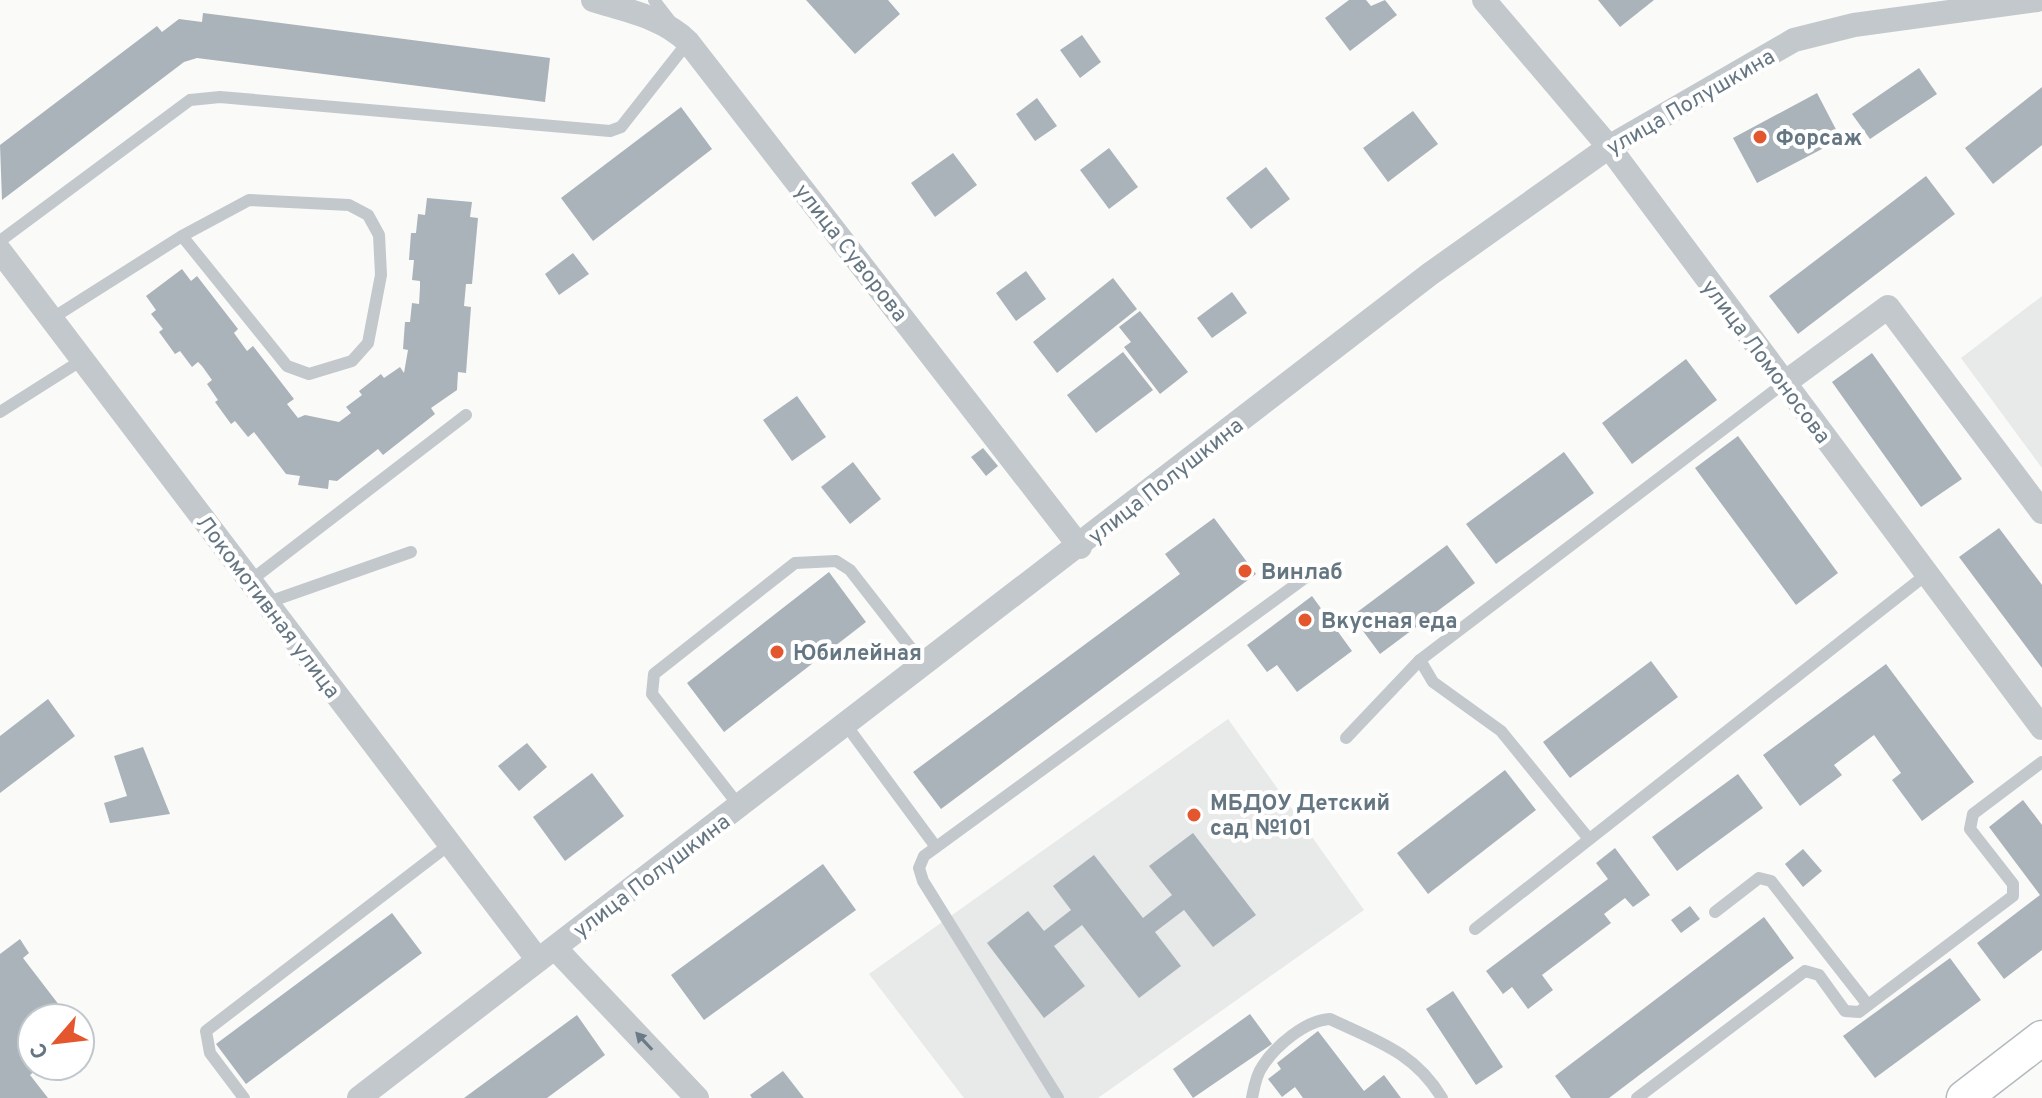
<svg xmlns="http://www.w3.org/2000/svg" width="2042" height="1098" font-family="Overpass,sans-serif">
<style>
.built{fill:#e8e9e9}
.building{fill:#aab3b9}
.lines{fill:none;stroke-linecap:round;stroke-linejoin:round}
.secondary-casing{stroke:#b3babf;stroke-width:37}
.service{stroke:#c3c8cc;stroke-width:12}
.minor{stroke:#c3c8cc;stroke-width:24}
.secondary{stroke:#fff;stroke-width:34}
.oneway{fill:#6a7a87}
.poi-dot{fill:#e4572e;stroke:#fff;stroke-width:3}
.labels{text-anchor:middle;stroke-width:8;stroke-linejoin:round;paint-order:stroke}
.street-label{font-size:22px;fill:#657683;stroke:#fff}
.poi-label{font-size:22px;font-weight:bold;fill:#657683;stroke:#fff;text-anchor:start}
</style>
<rect width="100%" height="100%" fill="#fafaf8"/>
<g class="built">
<path d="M2042,296V468L1961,358Z"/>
<path d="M1228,719L1364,910L1098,1098H964L869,974Z"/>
</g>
<g class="building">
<path d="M806,0H888L900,14L855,54Z"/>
<path d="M1349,0H1366L1371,6L1385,0L1397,15L1350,51L1325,18Z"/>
<path d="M1598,0H1654L1620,27Z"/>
<path d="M203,13L550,58L545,102L197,58L184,62L2,200L0,145L157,26L162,32L179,19L202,22Z"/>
<path d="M1082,35L1101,62L1080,78L1060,50Z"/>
<path d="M1919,68L1937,94L1870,139L1852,114Z"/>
<path d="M2042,87V145L1993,184L1965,148Z"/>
<path d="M1817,93L1841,139L1757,183L1733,138Z"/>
<path d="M1037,98L1057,126L1035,141L1016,114Z"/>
<path d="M681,107L712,149L593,241L561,198Z"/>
<path d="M1413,111L1438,144L1388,182L1363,148Z"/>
<path d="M1109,148L1138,187L1109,209L1080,170Z"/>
<path d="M953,153L977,185L935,217L911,183Z"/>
<path d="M1266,167L1290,199L1251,229L1226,198Z"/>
<path d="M1926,176L1955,214L1798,334L1769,296Z"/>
<path d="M427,198L472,202L470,217L478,218L472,284H466L464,306L471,307L466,373L458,372L457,390L431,408L435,414L383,455L378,449L337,481L329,480L328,489L298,485L300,476L286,474L254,432L248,437L235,421L231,424L215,402L218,400L207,384L212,380L202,366L198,362L192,367L180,351L175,354L159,332L163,329L151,314L156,310L146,296L182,269L191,281L197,276L238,329L234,333L247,351L253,346L294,399L287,404L298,418L305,415L339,422L351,413L346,407L362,395L359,391L381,374L384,378L400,367L404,373L408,350L403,349L405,322H410L412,303L419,304L420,287V281L412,280L414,260H409L411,233H416L418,214L425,215Z"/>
<path d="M573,253L589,274L559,295L545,274Z"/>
<path d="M1026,271L1046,299L1016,321L996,293Z"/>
<path d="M1113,278L1137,309L1057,373L1033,342Z"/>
<path d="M1232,292L1247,313L1212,338L1197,318Z"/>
<path d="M1140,311L1188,372L1160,394L1124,347L1131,342L1119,327Z"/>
<path d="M1123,352L1153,390L1096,433L1067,395Z"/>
<path d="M1872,353L1962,479L1921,507L1832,382Z"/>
<path d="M1686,359L1717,400L1632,464L1602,423Z"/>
<path d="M797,396L826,437L792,461L763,420Z"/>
<path d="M1738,436L1838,573L1796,605L1695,468Z"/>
<path d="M983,448L998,466L986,476L971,457Z"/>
<path d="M1564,452L1594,493L1496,564L1466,524Z"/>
<path d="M853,462L881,499L850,524L821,487Z"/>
<path d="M1214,518L1256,574L941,809L913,772L1180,574L1165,554Z"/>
<path d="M1999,528L2042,585V668L1959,557Z"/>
<path d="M1447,545L1475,583L1380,654L1352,616Z"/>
<path d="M829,572L866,622L724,732L687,683Z"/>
<path d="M1312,596L1352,651L1297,692L1277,665L1267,672L1247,645Z"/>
<path d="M1651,661L1678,697L1570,778L1543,742Z"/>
<path d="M1886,664L1974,782L1922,821L1892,780L1901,773L1874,735L1834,765L1842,775L1800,806L1763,755Z"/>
<path d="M48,699L75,736L0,793V736Z"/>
<path d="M527,743L547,767L519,791L498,766Z"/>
<path d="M143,747L170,814L110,823L104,803L127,796L114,756Z"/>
<path d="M1505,770L1536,810L1428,894L1397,853Z"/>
<path d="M592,773L624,816L565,861L533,817Z"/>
<path d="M1738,774L1763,808L1677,871L1652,837Z"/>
<path d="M2023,800L2042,825V950L2004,979L1977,943L2040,895L1989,827Z"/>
<path d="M1193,833L1256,915L1213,947L1184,910L1155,932L1181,966L1139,998L1082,925L1054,946L1085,986L1044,1018L987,943L1028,911L1044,931L1071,910L1053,886L1094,855L1143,918L1172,895L1149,866Z"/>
<path d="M1615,848L1650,895L1633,907L1625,898L1604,914L1611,923L1542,975L1553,990L1528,1009L1512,987L1503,994L1486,971L1608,879L1596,863Z"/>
<path d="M1803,849L1822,871L1803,887L1785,864Z"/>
<path d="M823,864L856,910L704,1020L671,975Z"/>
<path d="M1690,906L1700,919L1681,933L1671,920Z"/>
<path d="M392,913L422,953L246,1084L216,1044Z"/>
<path d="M1764,917L1794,958L1609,1098H1571L1555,1076Z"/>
<path d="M20,939L29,953L23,958L69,1018H32V1066L37,1069L30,1075L48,1098H0V954Z"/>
<path d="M1950,958L1981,1000L1875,1078L1843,1036Z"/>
<path d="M1453,991L1503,1067L1476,1085L1426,1009Z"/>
<path d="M1250,1014L1272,1044L1193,1098L1173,1069Z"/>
<path d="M577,1015L605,1055L547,1098H464Z"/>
<path d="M1318,1031L1364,1091L1384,1075L1401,1098H1303L1295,1087L1282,1097L1268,1079L1281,1069L1277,1063Z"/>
<path d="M783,1071L804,1098H752L750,1095Z"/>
</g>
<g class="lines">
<defs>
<path id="secondary" d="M1964,1098L2042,1038"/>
</defs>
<use href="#secondary" class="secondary-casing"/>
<g class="service">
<path d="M654,0L671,22"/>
<path d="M0,241L190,100L220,97L610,131L621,127L688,42"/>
<path d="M51,319L182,236L249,200L349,205L368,215L379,235L381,275L368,343L352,361L309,374L287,366L182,236"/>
<path d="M0,412L82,360"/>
<path d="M250,581L466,415"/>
<path d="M266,603L411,552"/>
<path d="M846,725L936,847"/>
<path d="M1346,738L1420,660"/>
<path d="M740,807L652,694L654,674L795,563L836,561L850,570L924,665"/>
<path d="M1589,839L1501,731L1433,682L1420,660L1783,384"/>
<path d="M1715,912L1759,878L1771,881L1868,1005"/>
<path d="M1475,929L1927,574"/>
<path d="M244,1098L210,1053L206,1031L450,844"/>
<path d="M1058,1098L923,881L919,868L924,856L1309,575"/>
<path d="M1252,1098C1254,1088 1256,1075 1262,1067C1275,1046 1306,1020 1330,1019C1377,1041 1414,1052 1442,1098"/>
<path d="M1637,1098L1805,971L1819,975L1845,1011L1859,1012L2013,896V884L1970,829L1973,814L2042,762"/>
</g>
<g class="minor">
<path d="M593,0C625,10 663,17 688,42L1080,547"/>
<path d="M1484,0L1609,147L2042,728"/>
<path d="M0,251L538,960"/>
<path d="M1783,384L1888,307L2042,512"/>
<path d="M555,948L697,1098"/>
<path d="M359,1098L1430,274L1609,147L1794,40L1854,25L2037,0"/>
</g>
<use href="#secondary" class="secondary"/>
</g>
<defs><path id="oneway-solid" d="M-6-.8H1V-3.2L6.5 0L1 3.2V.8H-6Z" transform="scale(2)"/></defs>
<use class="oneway" href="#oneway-solid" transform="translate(644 1041) rotate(-133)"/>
<g class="poi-dot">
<circle cx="1760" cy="137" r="8"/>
<circle cx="1245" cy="571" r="8"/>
<circle cx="1305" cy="620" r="8"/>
<circle cx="777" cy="652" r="8"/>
<circle cx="1194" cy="815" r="8"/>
</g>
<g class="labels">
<g class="street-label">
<text transform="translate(1690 101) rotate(-30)" y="8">улица Полушкина</text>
<text transform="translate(852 252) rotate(52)" y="8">улица Суворова</text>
<text transform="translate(1767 361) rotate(53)" y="8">улица Ломоносова</text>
<text transform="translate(1165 480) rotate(-38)" y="8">улица Полушкина</text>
<text transform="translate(269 606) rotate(53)" y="8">Локомотивная улица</text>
<text transform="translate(651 875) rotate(-37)" y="8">улица Полушкина</text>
</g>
<g class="poi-label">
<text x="1776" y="145">Форсаж</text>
<text x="1261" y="579">Винлаб</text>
<text x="1321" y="628">Вкусная еда</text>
<text x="793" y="660">Юбилейная</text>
<text x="1210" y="810">МБДОУ Детский<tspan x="1210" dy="25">сад №101</tspan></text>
</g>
</g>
<g transform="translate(56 1042) rotate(242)"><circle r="38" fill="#ffffff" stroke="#c1c8cd" stroke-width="2"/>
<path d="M0-6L14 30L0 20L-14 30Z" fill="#e4572e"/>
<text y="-12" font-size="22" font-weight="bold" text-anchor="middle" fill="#657683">С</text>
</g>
</svg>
